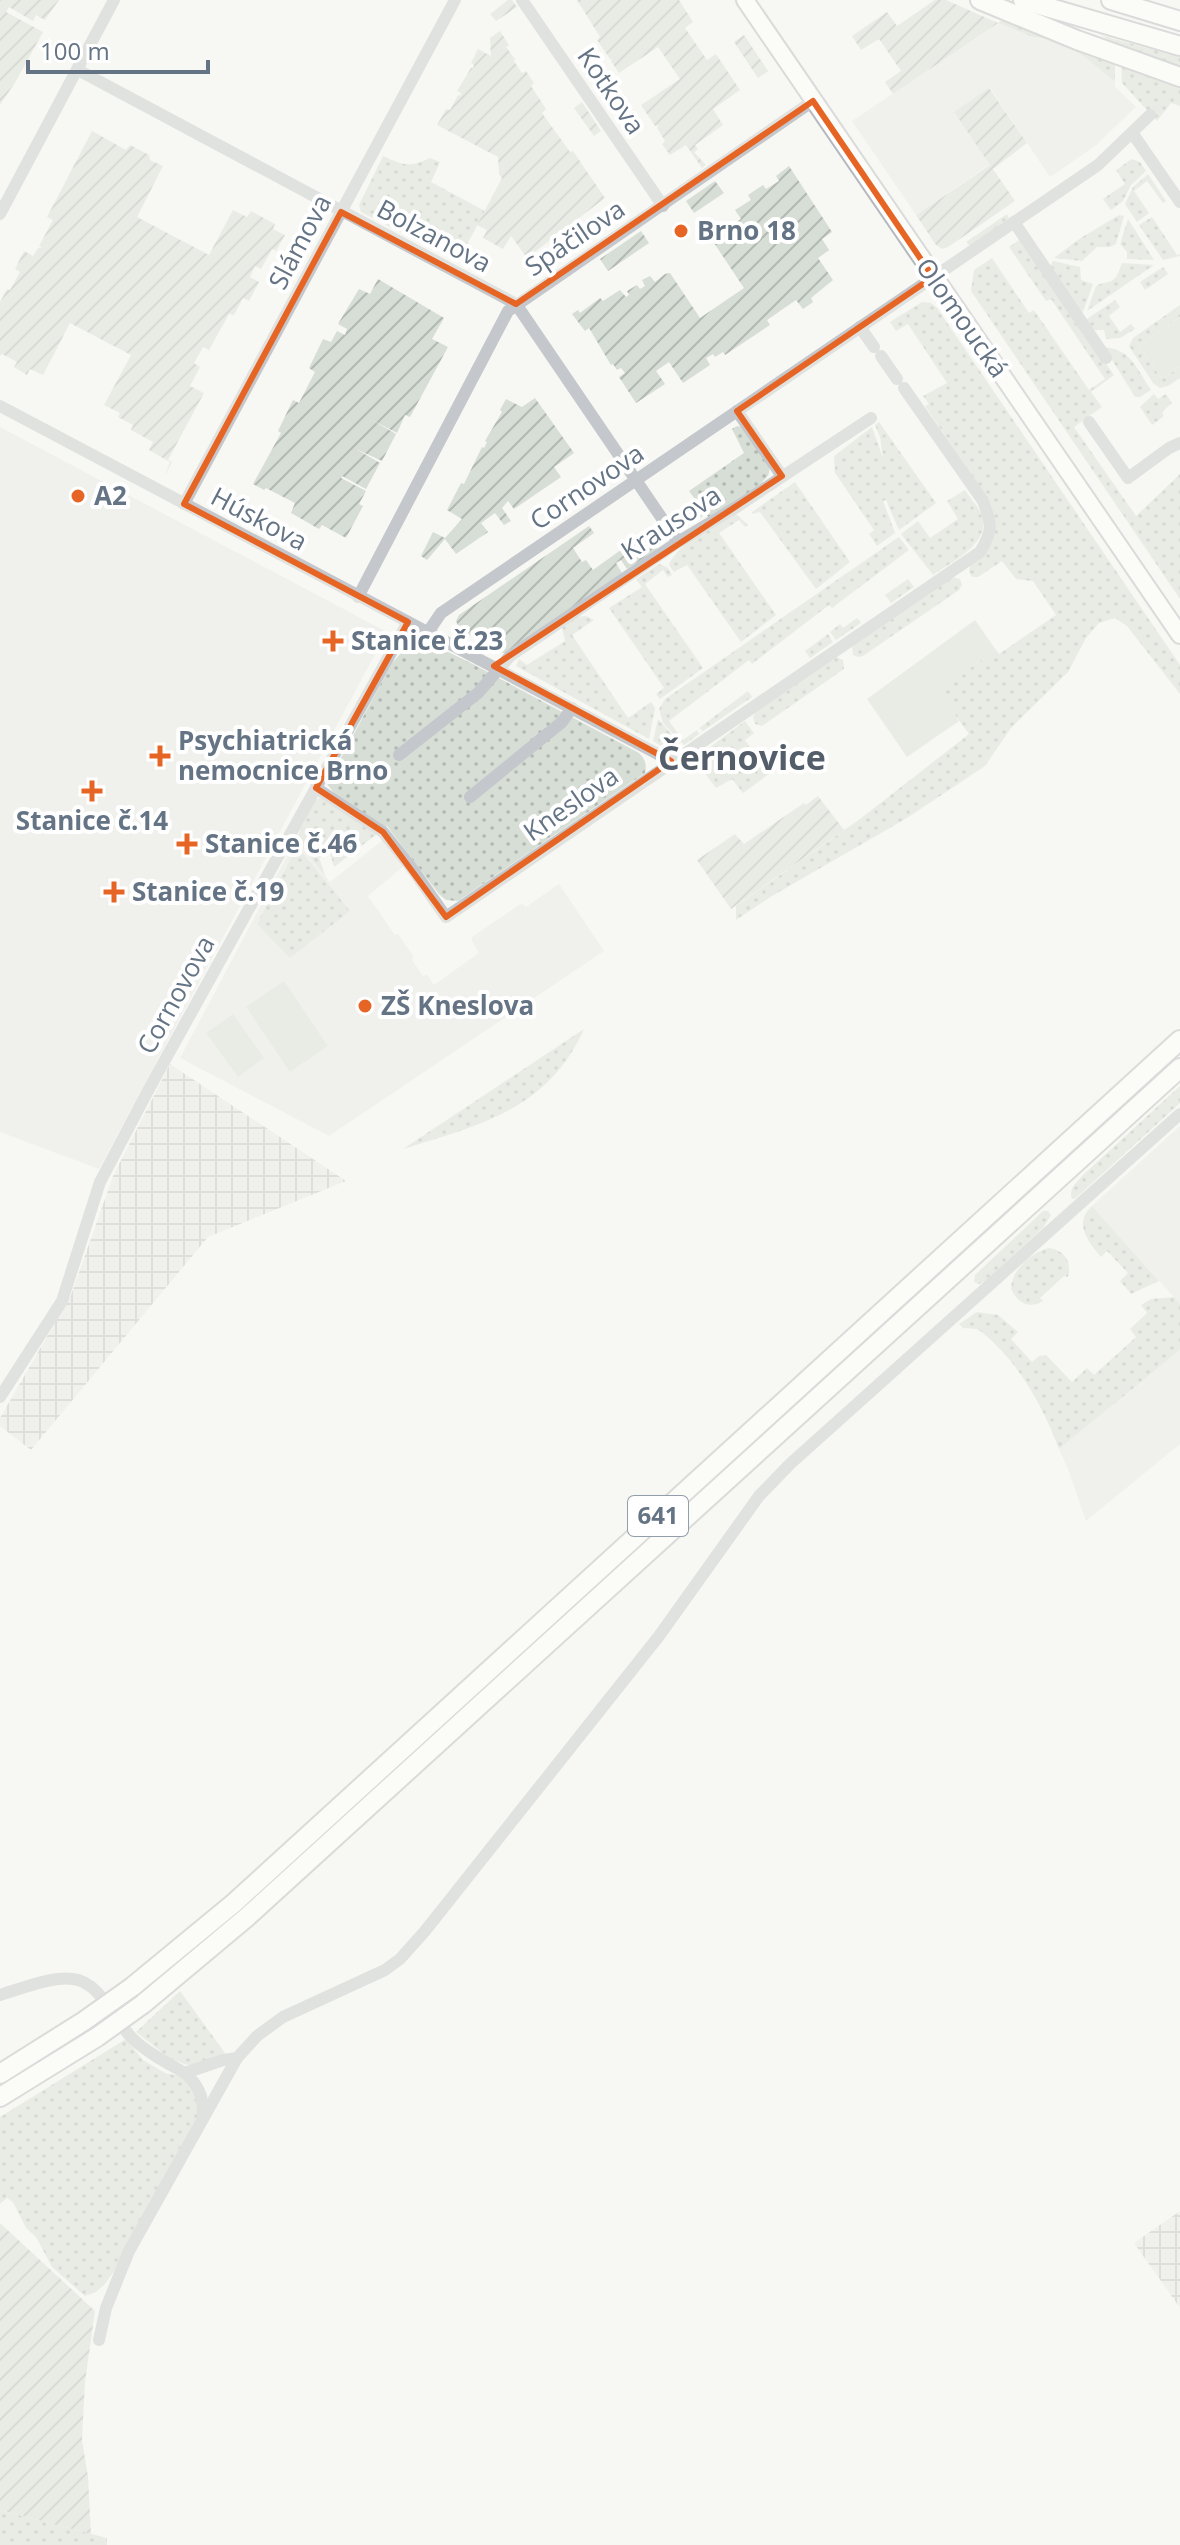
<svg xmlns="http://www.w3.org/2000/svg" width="1180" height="2545" font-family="'Open Sans',sans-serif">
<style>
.built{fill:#e7e9e7}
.industrial{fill:url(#industrial-grid)}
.grass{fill:url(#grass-dots)}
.garden{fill:url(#garden-furrows)}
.pitch{fill:#d7ded5}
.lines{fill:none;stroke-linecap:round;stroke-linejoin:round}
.major-casing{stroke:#b5b9bd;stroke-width:20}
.highway-casing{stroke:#b5b8bc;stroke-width:22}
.minor{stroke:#c4c7cb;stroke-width:12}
.major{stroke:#fff;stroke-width:16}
.highway{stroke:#fff;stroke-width:18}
.highway-bridge-casing{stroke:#b5b8bc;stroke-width:22;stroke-linecap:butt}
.highway-bridge{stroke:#fff;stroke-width:18}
.marked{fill:none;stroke:#e66524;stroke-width:6;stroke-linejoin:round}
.poi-dot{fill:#e66524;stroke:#fff;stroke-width:3}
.labels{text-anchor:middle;stroke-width:8;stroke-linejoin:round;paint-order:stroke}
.shield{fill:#fff;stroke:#939eaa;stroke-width:2}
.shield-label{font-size:24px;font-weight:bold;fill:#657485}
.street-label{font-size:26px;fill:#657485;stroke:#fff}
.poi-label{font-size:26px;font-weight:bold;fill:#657485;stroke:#fff;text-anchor:start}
.district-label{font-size:34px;font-weight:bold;fill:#535e6a;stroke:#fff}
</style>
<defs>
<pattern id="industrial-grid" width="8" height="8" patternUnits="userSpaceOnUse" patternTransform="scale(2)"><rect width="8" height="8" fill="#e7e9e7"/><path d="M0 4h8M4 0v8" fill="none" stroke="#bfc1c1"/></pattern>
<pattern id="grass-dots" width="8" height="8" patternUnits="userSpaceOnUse" patternTransform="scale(2)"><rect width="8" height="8" fill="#d7ded5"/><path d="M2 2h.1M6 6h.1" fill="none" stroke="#b2b9b2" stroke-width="1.8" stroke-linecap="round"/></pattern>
<pattern id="garden-furrows" width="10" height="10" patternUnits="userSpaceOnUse" patternTransform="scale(2)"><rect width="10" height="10" fill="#d7ded5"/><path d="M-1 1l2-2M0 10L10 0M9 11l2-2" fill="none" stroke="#b2b9b2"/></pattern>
</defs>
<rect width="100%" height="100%" fill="#f7f7f3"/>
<g class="built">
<path d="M998,23L1033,37L1060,40L1091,62L1115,82V87L1136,107L1095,146L1050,177L990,88L955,112L990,164L916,215L852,121Z"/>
<path d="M0,427L387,632L99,1169L0,1132Z"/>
<path d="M296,839L330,882L383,840L404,866L368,896L395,935L398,934L414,957L412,960L423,976L427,974L434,985L479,953L472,941V937L522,903L526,907L559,884L604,951L329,1136L180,1058Z"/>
<path d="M1180,1126V1304L1092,1206Z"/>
<path d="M1180,1350V1444L1086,1521L1068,1469L1059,1449Z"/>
</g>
<g class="industrial">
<path d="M170,1064L346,1181L208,1237L31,1450L0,1426V1418L71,1295L113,1176Z"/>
<path d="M1180,2211V2308L1134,2243Z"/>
</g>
<g class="grass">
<path d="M1008,15L1115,56V82L1091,62L1060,40L1033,37L998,23Z"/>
<path d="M1100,35L1180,57V66L1114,43Z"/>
<path d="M1121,59L1180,81V106L1171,103L1157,121L1122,83Z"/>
<path d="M383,156C403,165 409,168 430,158L440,162L431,182L485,211L458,261L361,212L359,205Z"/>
<path d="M1132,159L1140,162L1146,171L1131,185L1123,201L1111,210L1103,199L1125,184L1116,170Z"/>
<path d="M1148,174L1166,201L1163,203L1147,181L1134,191L1149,213L1137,222L1125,204L1133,187Z"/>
<path d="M1007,214L1009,218L970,246L966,242Z"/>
<path d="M1119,215L1124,216L1116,244L1110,247H1097L1082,261L1054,258L1079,239Z"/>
<path d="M1152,217L1177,255L1180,254V256L1163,260L1139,225Z"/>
<path d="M1128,219L1154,260L1127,259V252L1120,244Z"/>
<path d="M1019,240L1114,375L1091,392L1102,407L1074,427L1136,516L1180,474V599L971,291L974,270L992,258L1029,313L1034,310L1089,390L1105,379L1051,299L1046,301L1009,247Z"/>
<path d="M1053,261L1080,267L1081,280L1093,284L1083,312L1078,309L1050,266Z"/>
<path d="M1122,263L1154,265L1087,311L1096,286C1101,282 1110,284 1115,278C1119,274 1120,267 1122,263Z"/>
<path d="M1163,267L1168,274L1145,290L1140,282Z"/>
<path d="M1115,300L1120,307L1109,316L1120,332L1131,324L1135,329L1120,338L1106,339L1104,330H1093L1084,321Z"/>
<path d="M922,302L931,303L937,308L1180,665V694L1127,626L1115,618L1099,623L1086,638L1068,672L1011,728L985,766L907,818L772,896L736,920V906L860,819L969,734L937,690L996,650L999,654L1056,615L1033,581L1016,579L1002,561L978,577H972L969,572L970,565C994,545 1001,533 990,502L925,406L929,404L923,396L947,383L908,324L896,331L890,322Z"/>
<path d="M1180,305V317L1139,346L1162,379L1180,367V378L1168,386L1160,388L1153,383L1129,346L1133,338Z"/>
<path d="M1104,347C1132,350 1136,368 1151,390L1140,397H1135Z"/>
<path d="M1154,394L1158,399L1166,394L1172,403L1162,412L1164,416L1152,425L1140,407Z"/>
<path d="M879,422L936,503L899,530L886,500L883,501L895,533L877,546L869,534L874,530L835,473L834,456L872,427L883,458L880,437L875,425Z"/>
<path d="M737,426L742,427L770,465C769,471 770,474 766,478C755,491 723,508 709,518L689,491L744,453L732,429Z"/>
<path d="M795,482L850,562L816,589L760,512L752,514V512Z"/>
<path d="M965,490C970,498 979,507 982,516C991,544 951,562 933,575L901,534L918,521L930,538L958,519L947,501Z"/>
<path d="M736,514L748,525L745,527L739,520L719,533L776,615L741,642L687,565L674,572L669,565C673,551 708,523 723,517C723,516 735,514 736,514Z"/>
<path d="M899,537L909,550L832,608L829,605L752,664L749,660L669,721L683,740L697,730L699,734L684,745L663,723L659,709L665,699Z"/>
<path d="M659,564L667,567L672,575L668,577L663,570L645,584L703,668L660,699L656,694L664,688L609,608L642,587L636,579Z"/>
<path d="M952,577L960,579L962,585L959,590L863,656L858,657L853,655L852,646Z"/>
<path d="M908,579L914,587L891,603L885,595Z"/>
<path d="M586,616L594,620L572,635L628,718L651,702L655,708L649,739L516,666L519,659L527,665L565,641L562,627L575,617Z"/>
<path d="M857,618L861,623L836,640L830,632L840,624L843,628Z"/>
<path d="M828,634L833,642L810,658L805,651Z"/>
<path d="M423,640L469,662L639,753C645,759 647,764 645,773L458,901L446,900L439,894L387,826L382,829L338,798L327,784L392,663L409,644Z"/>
<path d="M836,657L843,660L844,669L762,726L755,724L753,717L755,713Z"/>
<path d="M748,691L752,697L703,731L699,728Z"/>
<path d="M658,719L682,746C672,755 663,747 653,741Z"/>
<path d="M745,721L754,733L745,740L769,774L743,793L732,779L716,788L694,759Z"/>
<path d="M319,798H324L377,834L334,867L329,849L326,855L319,857L325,876L296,839L314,801Z"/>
<path d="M297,846L350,911L290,958L257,924Z"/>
<path d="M584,1029C548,1109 481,1125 403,1149Z"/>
<path d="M1180,1086V1103L1076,1198L1072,1199C1068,1189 1077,1182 1083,1175Z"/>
<path d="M1092,1206L1159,1281L1131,1294L1120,1281L1128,1273L1107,1251L1101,1257C1088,1242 1073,1223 1092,1206Z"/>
<path d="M1043,1211H1048L1051,1215L1043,1228L987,1280L979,1284L974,1282L975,1275Z"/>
<path d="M1049,1248C1065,1250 1072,1262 1068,1277L1064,1276L1040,1298L1043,1301C1029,1310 1017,1302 1011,1289C1011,1270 1032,1252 1049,1248Z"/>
<path d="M1174,1297L1180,1304V1350L1059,1449C1042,1405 1020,1364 983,1333L977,1329L963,1328L959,1324L977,1312L998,1315L1018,1332L1011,1339L1032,1362L1039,1356L1046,1355L1072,1382L1087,1368L1094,1375L1136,1337L1130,1329L1147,1313L1141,1305L1151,1299Z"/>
<path d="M180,1991L225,2053L195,2068L169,2058L136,2032Z"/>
<path d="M126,2039L143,2060L165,2073L180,2076L195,2090L203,2116L129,2251L104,2285L96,2292L85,2296L52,2267L36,2237L26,2228L13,2202L7,2198L0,2204V2117Z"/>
<path d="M0,2510L107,2538V2545H0Z"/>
</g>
<g class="garden">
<path d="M0,0H59L45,20L36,15L33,21L9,7L6,12L43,32L16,81L0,105Z"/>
<path d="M508,0H512L517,7L496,21L490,14Z"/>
<path d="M577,0H679L693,22L685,28L707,60L716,54L740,90L713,109L723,125L695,145L698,149L694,152L706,165L702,168L686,145L670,155L662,144L665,141L657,128L658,125L655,126L641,105L680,79L658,47L619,73L611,61L612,59H610L597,40L600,37Z"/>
<path d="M935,0H946L998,23L893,94L885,82L901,71L879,39L861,50L852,36L887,12L897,26Z"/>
<path d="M500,31L509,45L506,47L515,59L514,61L522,73L526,71L534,83L531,86L546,109L542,113L570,152L573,151L605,198L527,258L511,236L503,249L483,238L487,230L477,225L502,178L499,174L498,157L437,125L446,109L450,110L458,95L460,96L461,93L457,91L471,68H473L474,65L471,63L478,49L491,56L490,38Z"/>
<path d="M744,35L768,71L758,78L734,42Z"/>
<path d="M989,88L1027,143L993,169L1015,201L948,247L942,249L936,245L916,215L990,165L954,112Z"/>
<path d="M582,102L601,131L594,136L574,108Z"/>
<path d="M92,131L126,150L130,145L149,155L150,160L163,166L137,217L209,255L233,210L247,217L251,211L275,224L273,229L285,235L276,251L272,249L261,269L255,266L250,277L259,282L249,301L243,298L234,315L229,314L209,350L203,347L194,363L200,367L190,386L204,393L168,460L172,462L165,475L170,462L149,450L153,442L131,430L133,425L118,417L120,413L104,405L131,355L70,323L43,375L30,369L27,375L14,367L17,362L2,354L0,356V302L7,289L10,290L20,272L15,269L24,251L33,256L38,248H42L39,246L53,220L47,217Z"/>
<path d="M789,166L832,232L822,239L829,250L818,258L833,280L811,298L813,302L803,309L796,300L767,320L770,325L725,355L723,352L715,357L713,354L706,358L710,365L683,383L669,362L656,371L665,384L636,403L619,377L625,373L621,368L617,370L613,364L611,365L589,328L585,331L572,314L578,310L580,313L600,298L603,301L620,290L626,297L629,295L627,291L637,285L640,289L645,286L642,280L650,276L655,282L665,274L670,273L700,318L744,288L708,234L722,223L726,228L741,219L735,210L751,200L748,195L763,185L766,189L779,181L776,176Z"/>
<path d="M715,181L724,193L694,213L686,201Z"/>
<path d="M641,231L649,243L608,271L600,259Z"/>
<path d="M378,279L444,318L432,339L448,347L410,417L405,415L397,433L372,420L396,434L382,461L356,449L380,463L366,489L342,476L341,478L366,491L359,504L363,506L346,538L322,525L319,529L291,513L295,503L266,488L264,490L253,484L281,433L278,431L293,400L299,403L315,372L309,368L323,339L331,342L337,331L345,335L347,329L338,324L359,289L370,294Z"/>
<path d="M535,398L574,453L554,467L561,477L514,509L508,501L502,508L511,521L504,525L495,513L481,523L488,532L456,554L445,539L427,560L421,556L433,532L445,538L462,519L447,510L461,483L464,484L482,447L484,448L487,442L485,441L502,412L500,410L506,399L522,407Z"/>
<path d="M695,499L706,514L686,526L681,527L672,514Z"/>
<path d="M589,526L594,533L573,548L582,562L586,560L593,570L654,526L657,530L650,534L657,544L661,542L656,550L627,569L621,560L616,563L622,573L505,654L460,630L456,621L459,615Z"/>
<path d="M818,796L844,830L731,909L697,860L735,834L744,844L804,803L806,805Z"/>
<path d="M0,2223L95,2311L85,2382L82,2440L88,2477L91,2534L0,2510Z"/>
</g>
<g class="pitch">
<path d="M1180,317V367L1162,379L1139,346Z"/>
<path d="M975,620L996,650L938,690L959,721L907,757L867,699Z"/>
<path d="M284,981L328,1046L290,1072L246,1007Z"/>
<path d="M233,1014L264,1058L238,1077L206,1033Z"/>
</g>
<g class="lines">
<defs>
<path id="major" d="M745,0L1180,635"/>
<g id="highway">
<path d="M980,0L1077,40L1180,77"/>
<path d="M1023,0L1180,46"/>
<path d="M1111,0L1180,21"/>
<path d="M132,1987L234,1903L1180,1040"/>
<path d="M143,2004L247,1917L1180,1068"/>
<path d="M0,2074L84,2021"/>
<path d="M0,2097L97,2037"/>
</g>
</defs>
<use href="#major" class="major-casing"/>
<use href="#highway" class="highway-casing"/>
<g class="minor">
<path d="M522,0L663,206"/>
<path d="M78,70L516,304L678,542"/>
<path d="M1133,134L1180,202"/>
<path d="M0,214L114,0"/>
<path d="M1014,222L1106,358"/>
<path d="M860,327L874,347"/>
<path d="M881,356L897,379"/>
<path d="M0,406L671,761"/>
<path d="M737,411L782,476"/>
<path d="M1089,422L1128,478L1169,448L1180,443"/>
<path d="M184,504L455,0"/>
<path d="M358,597L508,311L813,101"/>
<path d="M428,632L441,613L1098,165L1150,115"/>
<path d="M399,755L478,693L510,656L678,542L738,506L871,418"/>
<path d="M316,788L383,832L411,867L446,917L980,552C993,531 992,524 983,501L904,388"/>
<path d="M470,797L562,722L572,708"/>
<path d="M0,1397L62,1301L100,1182L150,1087L408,622"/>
<path d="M0,1995C20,1989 52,1976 73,1979C101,1982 114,2021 133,2039C148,2053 167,2063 185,2073L223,2060L237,2058L257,2036L283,2017L385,1970L400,1959L425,1931L659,1636L759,1496L790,1464L1180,1114"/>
<path d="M185,2073C198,2085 203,2095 203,2113"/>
<path d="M99,2340L106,2308L129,2251L237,2058"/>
</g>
<use href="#major" class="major"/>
<use href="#highway" class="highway"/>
<defs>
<g id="highway-bridge">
<path d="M84,2021L132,1987"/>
<path d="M97,2037L143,2004"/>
</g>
</defs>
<use href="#highway-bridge" class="highway-bridge-casing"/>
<use href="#highway-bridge" class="highway-bridge"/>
</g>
<path d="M0 0H1180V2545H0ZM813,101L933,277L737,411L782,476L494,666L671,761L446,917L383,832L316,788L408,622L184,504L341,212L516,304Z" fill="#f7f7f3" fill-opacity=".55" fill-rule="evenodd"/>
<path class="marked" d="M813,101L933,277L737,411L782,476L494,666L671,761L446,917L383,832L316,788L408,622L184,504L341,212L516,304Z"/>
<g class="poi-dot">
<circle cx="681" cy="231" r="8"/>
<circle cx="78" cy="496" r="8"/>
<path d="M329 629h8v8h8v8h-8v8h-8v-8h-8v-8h8z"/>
<path d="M156 744h8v8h8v8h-8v8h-8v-8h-8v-8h8z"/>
<path d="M88 779h8v8h8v8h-8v8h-8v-8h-8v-8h8z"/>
<path d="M183 832h8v8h8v8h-8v8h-8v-8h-8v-8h8z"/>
<path d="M110 880h8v8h8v8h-8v8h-8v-8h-8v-8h8z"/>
<circle cx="365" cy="1006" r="8"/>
</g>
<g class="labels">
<rect class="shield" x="628" y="1496" width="60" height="40" rx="6"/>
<g class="shield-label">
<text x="658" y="1524">641</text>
</g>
<g class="street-label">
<text transform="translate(611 91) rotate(56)" y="9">Kotkova</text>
<text transform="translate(434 236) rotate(28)" y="9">Bolzanova</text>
<text transform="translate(575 238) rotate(-34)" y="9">Spáčilova</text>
<text transform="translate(300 242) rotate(-62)" y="9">Slámova</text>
<text transform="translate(962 318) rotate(55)" y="9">Olomoucká</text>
<text transform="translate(587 487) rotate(-34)" y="9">Cornovova</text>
<text transform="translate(259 519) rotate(28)" y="9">Húskova</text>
<text transform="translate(671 523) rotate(-33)" y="9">Krausova</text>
<text transform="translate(571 804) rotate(-35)" y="9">Kneslova</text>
<text transform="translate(176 995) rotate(-61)" y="9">Cornovova</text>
</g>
<g class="poi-label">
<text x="697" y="240">Brno 18</text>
<text x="94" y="505">A2</text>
<text x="351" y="650">Stanice č.23</text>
<text x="178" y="750">Psychiatrická<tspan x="178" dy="30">nemocnice Brno</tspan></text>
<text x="92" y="830" text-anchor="middle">Stanice č.14</text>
<text x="205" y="853">Stanice č.46</text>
<text x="132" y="901">Stanice č.19</text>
<text x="381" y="1015">ZŠ Kneslova</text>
</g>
<g class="district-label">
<text x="742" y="770">Černovice</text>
</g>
</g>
<path d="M28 60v12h180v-12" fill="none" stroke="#657485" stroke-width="4"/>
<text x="40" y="60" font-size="24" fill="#657485" stroke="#ffffff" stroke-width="6" paint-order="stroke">100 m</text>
</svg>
